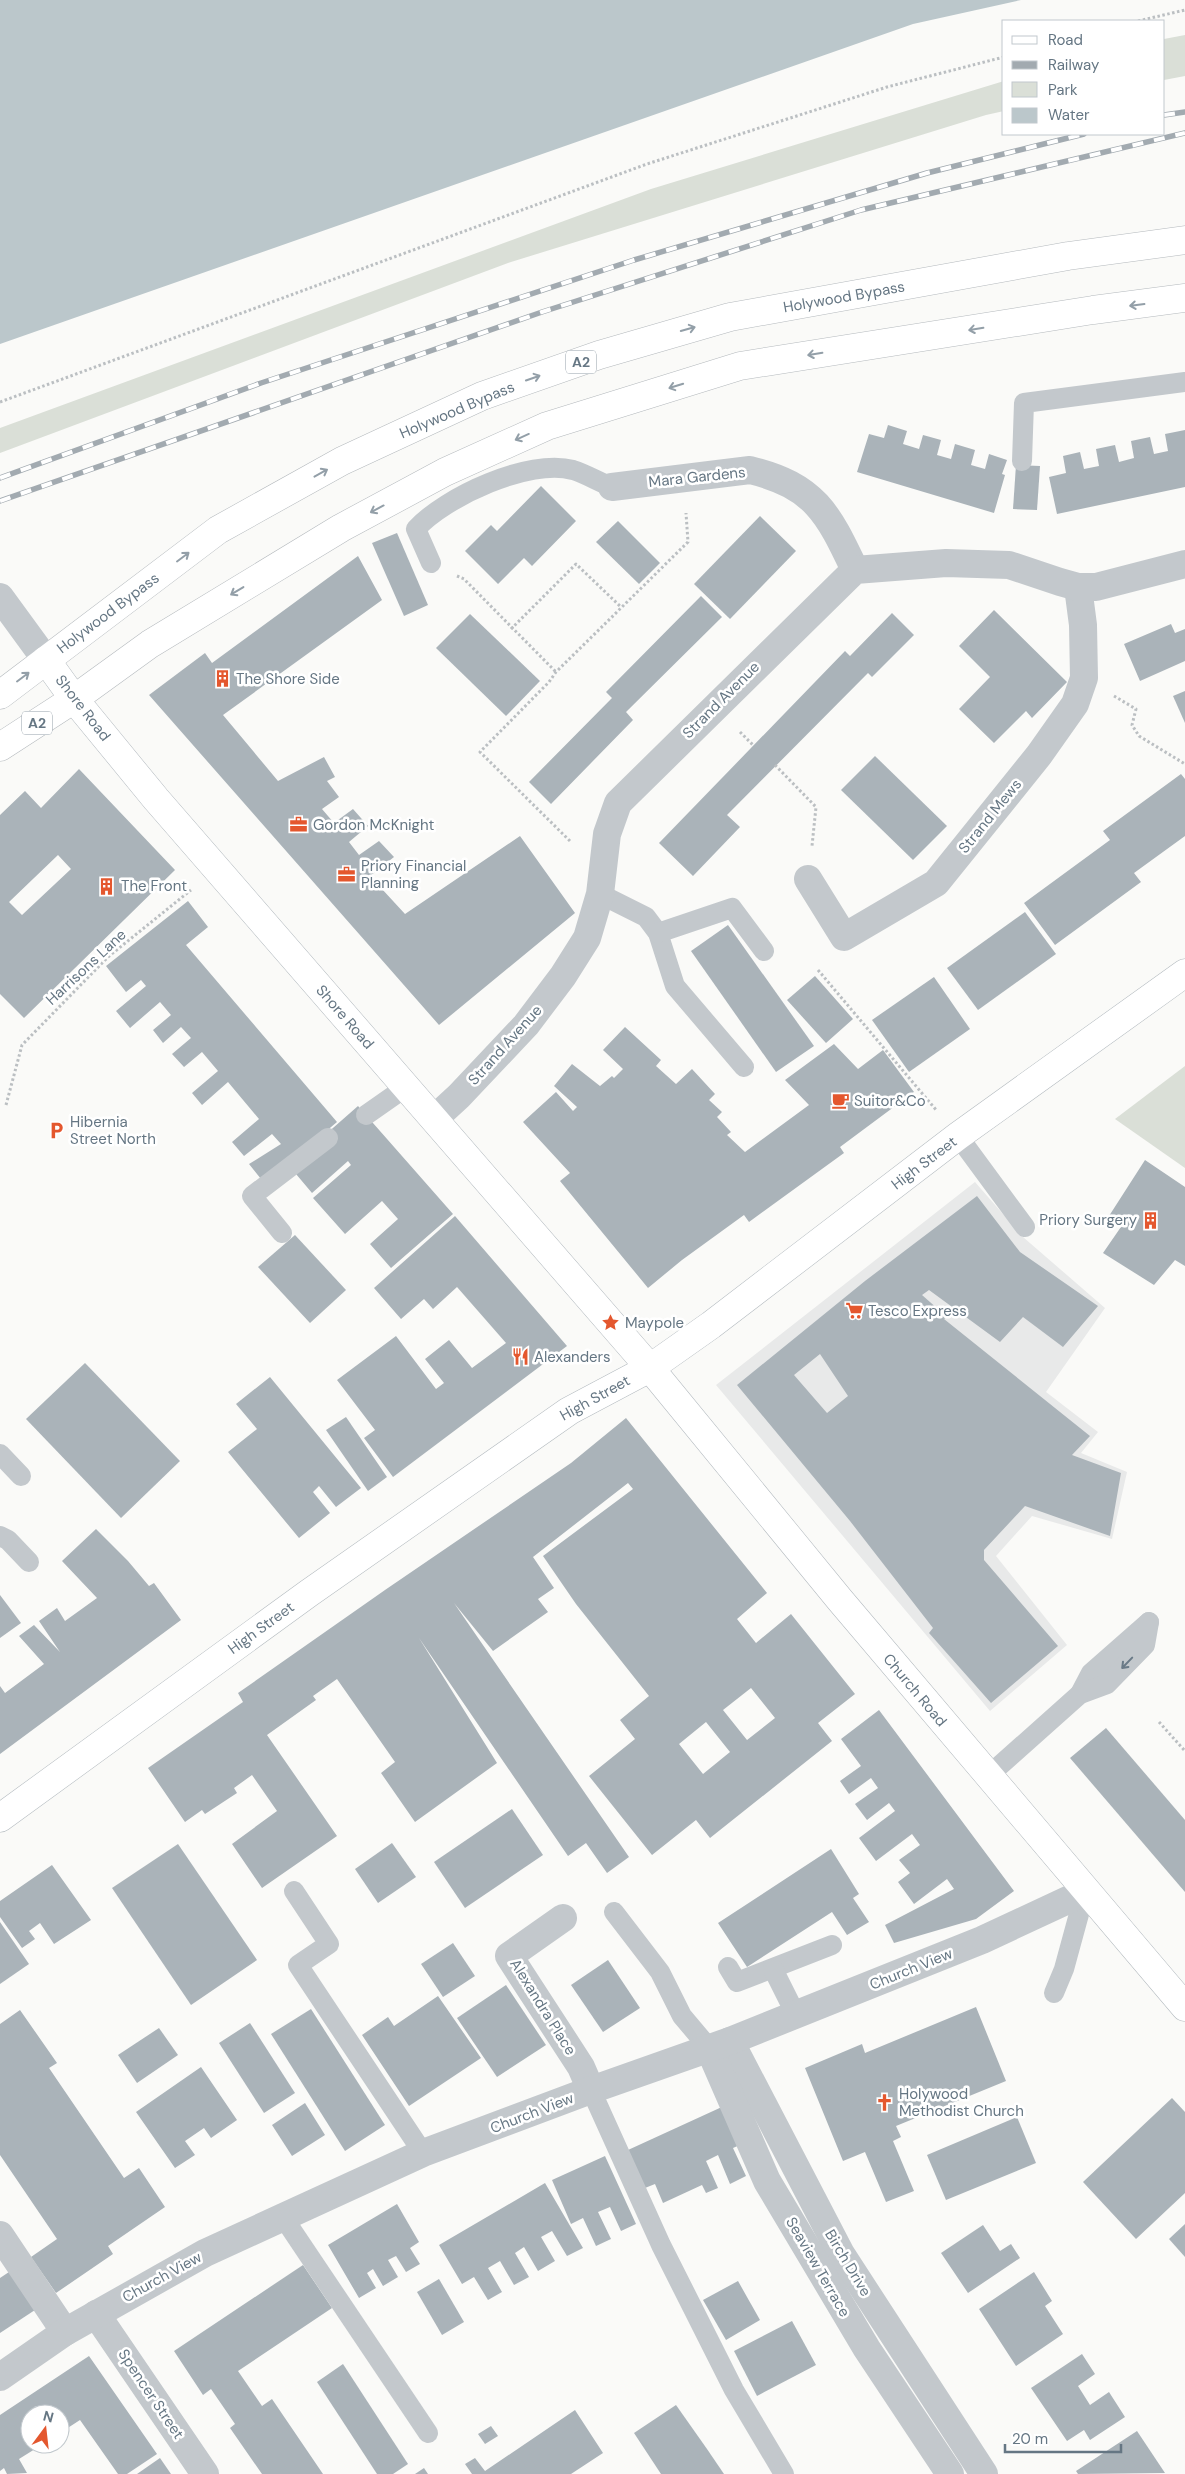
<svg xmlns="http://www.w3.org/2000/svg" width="1185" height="2474" font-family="'DM Sans',sans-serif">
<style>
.built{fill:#e8e9e9}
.green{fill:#dadfd7}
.water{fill:#bbc7cb}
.building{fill:#aab3b9;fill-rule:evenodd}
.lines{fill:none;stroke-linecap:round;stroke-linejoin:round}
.secondary-casing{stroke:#b3babf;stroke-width:29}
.highway-casing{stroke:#b4b9bd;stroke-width:29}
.path{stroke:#bbbfc2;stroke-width:3;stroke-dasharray:2.5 2.5;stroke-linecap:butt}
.lane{stroke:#c3c8cc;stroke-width:20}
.street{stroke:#c3c8cc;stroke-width:28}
.secondary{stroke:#fff;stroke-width:28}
.highway{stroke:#fff;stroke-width:28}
.rail-casing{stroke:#a2aab0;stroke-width:5.5}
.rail{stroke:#fff;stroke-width:4;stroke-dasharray:11;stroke-linecap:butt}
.oneway{stroke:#939fa8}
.oneway2{stroke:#6a7a87}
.labels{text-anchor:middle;stroke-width:5;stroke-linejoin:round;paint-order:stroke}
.shield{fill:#fff;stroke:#939fa8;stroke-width:1}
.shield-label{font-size:14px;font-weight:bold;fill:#657683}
.street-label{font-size:15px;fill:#657683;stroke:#fff}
.poi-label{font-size:15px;fill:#657683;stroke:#fff;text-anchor:start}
</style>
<rect width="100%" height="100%" fill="#fafaf8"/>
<path class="built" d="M975,1182L1023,1237L1105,1308L1046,1392L1098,1432L1081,1453L1127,1472L1112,1539L1032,1516L996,1556L1067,1645L990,1711L716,1385Z"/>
<g class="green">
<path d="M1185,35V76L1164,80V39Z"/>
<path d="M1004,81V111L986,115L511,262L0,453V428L651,189Z"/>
<path d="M1185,1066V1168L1115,1119Z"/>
</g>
<path class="water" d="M0,0H1021L913,24L0,344Z"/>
<g class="building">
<path d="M888,425L907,431L903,444L919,449L923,435L941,440L937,455L951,459L955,444L975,450L971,465L985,469L989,454L1007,460L1002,474L1005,475L994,513L857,472L869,434L884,438Z"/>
<path d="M1185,430V487L1057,514L1049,477L1066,473L1063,456L1080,452L1084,469L1099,466L1096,449L1115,445L1119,462L1134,458L1131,441L1150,437L1154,454L1168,451L1165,434Z"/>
<path d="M1016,465L1040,466L1037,510L1013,509Z"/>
<path d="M541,486L576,521L532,566L524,558L498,584L465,551L491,525L497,531Z"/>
<path d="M760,516L796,551L730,619L694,584Z"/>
<path d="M618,521L660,563L639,584L596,542Z"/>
<path d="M397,533L428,605L404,616L372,543Z"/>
<path d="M358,556L382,600L223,715L278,781L324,757L335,777L327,781L339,797L322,809L334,823L353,809L368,826L349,842L359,855L379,841L394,857L370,876L405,914L520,836L575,913L439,1025L149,695L205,653L212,663Z"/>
<path d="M701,596L722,617L626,712L633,720L551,804L529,782L612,698L606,692Z"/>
<path d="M994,610L1067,682L1032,718L1026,711L994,743L959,709L990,677L959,646Z"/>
<path d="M892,613L914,635L872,677L868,673L727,815L740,827L693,876L659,843L845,651L850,656Z"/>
<path d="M470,614L540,681L506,716L436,648Z"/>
<path d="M1171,624L1175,633L1185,629V661L1140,681L1124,644Z"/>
<path d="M1185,691V723L1173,696Z"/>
<path d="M875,756L947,826L913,860L841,790Z"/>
<path d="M79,769L175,870L24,1018L0,994V815L25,791L41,808ZM58,855L71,869L22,915L9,902Z"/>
<path d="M1181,774L1185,779V836L1134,873L1141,882L1055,945L1024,903L1110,840L1103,831Z"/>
<path d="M188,901L208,927L186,945L337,1122L293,1159L261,1179L249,1164L281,1144L272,1134L244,1156L232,1142L259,1119L228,1082L202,1105L192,1093L218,1071L202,1052L184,1067L172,1054L191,1038L181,1027L163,1043L153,1030L171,1015L160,1002L130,1028L116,1011L146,986L141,980L126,992L106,966Z"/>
<path d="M1025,912L1056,954L978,1010L947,968Z"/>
<path d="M728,925L814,1046L776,1072L691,951Z"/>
<path d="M815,976L853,1019L826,1043L787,1000Z"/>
<path d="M934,977L970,1029L909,1072L872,1020Z"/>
<path d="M625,1027L661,1060L656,1066L676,1084L692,1069L715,1094L709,1100L722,1112L717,1117L731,1132L727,1135L745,1152L809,1105L785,1080L834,1044L858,1069L883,1050L914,1092L840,1147L844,1153L749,1222L744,1215L682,1260L648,1288L560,1181L570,1173L523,1122L556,1092L573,1111L577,1107L554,1086L572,1064L600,1086L612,1076L614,1078L623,1069L603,1050Z"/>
<path d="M358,1106L453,1214L391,1268L370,1244L398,1219L382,1201L345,1234L313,1198L351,1165L348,1161L312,1193L296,1174L325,1135Z"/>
<path d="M1145,1160L1185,1187V1266L1175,1260L1154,1285L1103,1253L1123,1224L1109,1216Z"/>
<path d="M977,1196L1020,1252L1098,1306L1063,1347L1023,1317L1000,1342L929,1290L922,1295L947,1317L944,1319L1090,1436L1072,1455L1121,1473L1110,1536L1025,1506L984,1550V1560L1058,1646L991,1703L929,1633L933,1628L850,1521L737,1385L865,1281ZM820,1354L848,1396L827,1413L794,1375Z"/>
<path d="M455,1216L567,1346L393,1477L364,1438L375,1430L337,1380L396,1336L436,1389L444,1383L425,1359L449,1340L472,1368L506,1343L457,1287L433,1309L424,1299L401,1319L374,1288Z"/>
<path d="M295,1235L346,1290L310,1323L258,1267Z"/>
<path d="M85,1363L180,1461L121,1518L26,1419Z"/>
<path d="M270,1377L361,1488L336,1507L319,1486L313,1492L330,1513L299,1538L228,1452L257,1429L236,1404Z"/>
<path d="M346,1417L387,1477L368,1491L326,1430Z"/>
<path d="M626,1418L767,1593L737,1619L756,1643L791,1614L855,1694L818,1723L832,1741L710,1838L696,1820L652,1855L589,1776L635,1739L620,1720L649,1696L576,1604L543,1556L633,1489L628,1483L533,1557L554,1588L538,1599L548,1612L493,1651L454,1603L629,1857L607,1873L586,1843L568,1856L419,1638L497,1763L415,1822L381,1773L395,1762L337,1679L313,1696L316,1700L267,1735L337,1836L262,1888L232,1844L277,1811L252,1775L234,1788L237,1793L205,1814L202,1810L185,1822L148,1768L243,1702L238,1693L385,1590L571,1463ZM751,1688L775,1718L747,1740L723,1710ZM706,1722L730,1752L703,1774L679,1744Z"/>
<path d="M96,1529L128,1561L149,1586L154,1583L181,1620L0,1754V1686L5,1693L44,1664L19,1636L34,1625L60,1652L39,1621L57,1608L65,1621L97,1598L62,1561Z"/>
<path d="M0,1595L21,1623L0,1638Z"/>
<path d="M879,1710L1014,1891L976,1919L894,1943L885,1925L954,1889L947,1879L914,1904L898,1882L910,1873L899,1860L920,1845L912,1834L876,1861L859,1838L895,1811L889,1803L867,1820L855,1804L878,1788L871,1778L849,1794L840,1781L861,1766L841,1739Z"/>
<path d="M1106,1728L1185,1820V1892L1070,1758Z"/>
<path d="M512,1809L543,1855L465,1908L434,1862Z"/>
<path d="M392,1843L416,1877L378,1903L355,1869Z"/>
<path d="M178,1844L257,1960L191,2005L112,1888Z"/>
<path d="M831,1849L859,1894L853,1898L869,1922L847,1935L832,1912L747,1967L718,1923Z"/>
<path d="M52,1865L91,1920L54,1944L40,1923L29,1931L35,1939L22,1948L0,1917V1901Z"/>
<path d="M0,1922L29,1964L0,1984Z"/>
<path d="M453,1943L475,1976L443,1997L421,1964Z"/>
<path d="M608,1960L640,2008L603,2032L571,1985Z"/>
<path d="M506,1985L546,2045L497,2077L457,2018Z"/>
<path d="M438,1996L481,2058L409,2106L362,2035L388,2017L394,2026Z"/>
<path d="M976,2007L1006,2081L896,2126L901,2137L893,2141L914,2191L886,2202L865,2152L843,2161L805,2068L862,2044L865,2053Z"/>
<path d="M311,2009L385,2125L345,2151L271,2034Z"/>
<path d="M20,2010L57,2063L49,2068L124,2178L139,2168L165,2207L108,2246L113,2254L56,2293L31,2257L57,2239L0,2155V2024Z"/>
<path d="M250,2023L295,2093L264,2113L219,2043Z"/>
<path d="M159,2028L178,2055L137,2083L118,2055Z"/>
<path d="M201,2067L237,2120L211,2138L204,2128L185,2141L195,2155L175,2168L136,2112Z"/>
<path d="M1172,2098L1185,2112V2193L1136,2239L1083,2182Z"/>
<path d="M305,2103L325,2135L292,2156L272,2125Z"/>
<path d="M724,2106L742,2144L733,2148L746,2176L730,2184L718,2155L706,2161L718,2188L706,2193L702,2185L663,2203L655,2184L645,2188L628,2150Z"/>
<path d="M1017,2117L1036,2163L946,2200L927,2155Z"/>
<path d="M605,2156L636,2224L621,2231L610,2207L598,2212L611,2239L596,2246L583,2218L571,2224L552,2180Z"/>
<path d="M545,2183L583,2248L567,2256L552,2231L541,2237L555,2261L538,2271L524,2247L515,2253L529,2277L514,2285L500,2261L488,2268L502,2292L488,2300L474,2277L462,2284L439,2245Z"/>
<path d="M397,2204L419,2242L410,2248L420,2264L406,2272L396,2256L388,2260L398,2277L383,2286L373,2269L367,2273L376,2288L359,2298L328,2245Z"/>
<path d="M1185,2224V2257L1169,2239Z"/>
<path d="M983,2225L1000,2251L1011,2244L1020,2258L968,2293L941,2253Z"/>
<path d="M303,2265L332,2308L238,2371L262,2406L272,2399L323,2474H262L230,2428L235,2424L211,2389L203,2395L174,2351Z"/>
<path d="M9,2272L35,2310L0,2333V2278Z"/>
<path d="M1034,2272L1052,2301L1045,2306L1063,2334L1016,2366L979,2309Z"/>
<path d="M439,2279L464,2322L442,2335L417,2292Z"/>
<path d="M738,2281L760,2320L726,2340L703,2300Z"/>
<path d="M792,2321L816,2365L757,2396L734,2351Z"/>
<path d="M1082,2354L1095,2374L1078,2386L1090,2405L1109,2392L1125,2417L1090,2440L1084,2430L1067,2441L1031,2388Z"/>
<path d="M89,2356L157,2454L127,2474H118L80,2420L60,2433V2414H30V2444H43L19,2459L27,2473L7,2474L4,2468L0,2471V2415Z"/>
<path d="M343,2364L408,2464L393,2474H377L317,2382Z"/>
<path d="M676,2405L707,2449L724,2474H661L634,2433Z"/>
<path d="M575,2410L603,2453L571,2474H472L465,2464L475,2458L485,2471Z"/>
<path d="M491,2426L498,2436L485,2444L478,2434Z"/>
<path d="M1137,2431L1165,2473L1078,2474L1076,2471Z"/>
<path d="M160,2458L171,2474H137Z"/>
<path d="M424,2468L428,2474H415Z"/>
</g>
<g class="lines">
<defs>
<g id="secondary">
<path d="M46,660L74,699L156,799L650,1368L840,1600L1185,2007"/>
<path d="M0,1818L309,1593L569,1411L650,1368L711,1325L958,1136L1185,973"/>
</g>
<g id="highway">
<path d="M0,695L218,530L342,461L482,396L599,355L730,317L1068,256L1185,240"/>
<path d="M0,747L74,699L150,644L341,528L445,472L547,426L740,366L1093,310L1185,298"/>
</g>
</defs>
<use href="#secondary" class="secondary-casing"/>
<use href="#highway" class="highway-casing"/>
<g class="path">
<path d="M1138,21L1185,10"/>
<path d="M0,402L647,164L887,87L1004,57"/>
<path d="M457,576L464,579L556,672"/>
<path d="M511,629L576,564L621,607"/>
<path d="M1114,696L1136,709L1132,725L1139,736L1185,764"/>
<path d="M740,732L754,746"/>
<path d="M775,765L816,807L812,846"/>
<path d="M570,841L480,752L549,682L556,672L688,542L686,513"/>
<path d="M818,970L937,1111"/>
<path d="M6,1105L22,1045L108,957L191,890"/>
<path d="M1159,1722L1185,1751"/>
</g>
<g class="lane">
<path d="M1022,461L1024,403L1185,382"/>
<path d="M431,563L416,529C445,497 529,458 573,470C586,474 599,482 612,487"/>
<path d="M600,894L646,917L658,933L675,986L744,1067"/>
<path d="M658,933L732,908L764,951"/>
<path d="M366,1115L406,1087"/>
<path d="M958,1136L1025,1227"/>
<path d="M282,1233L252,1196L328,1138"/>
<path d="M0,1454L21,1476"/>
<path d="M0,1536L8,1540L29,1562"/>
<path d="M1080,1694L1091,1673L1149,1622"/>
<path d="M988,1776L1080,1694L1107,1684L1145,1645L1149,1622"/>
<path d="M294,1891L329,1944L298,1965L423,2153"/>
<path d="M614,1912L660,1972L682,2016L709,2048"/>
<path d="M728,1967L737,1982L832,1945"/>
<path d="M773,1969L796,2015"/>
<path d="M1054,1993L1064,1969L1085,1892"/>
<path d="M591,2090L661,2245L734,2390L784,2474"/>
<path d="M283,2217L428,2433"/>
</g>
<g class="street">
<path d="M612,487L750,470C815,486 828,513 855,570"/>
<path d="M0,597L46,660"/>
<path d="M808,879L844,937L936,883L1039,755L1075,704L1084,678L1083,625L1078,587"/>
<path d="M434,1119L459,1096L526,1025L563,976L587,938L600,894L607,834L618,803L855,570L946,563L1009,565L1060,582L1078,587H1096L1185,564"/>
<path d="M563,1918L509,1956L581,2067L591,2090"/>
<path d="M730,2041L841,2254L984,2474"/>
<path d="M709,2048L767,2181L867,2349L950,2474"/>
<path d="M0,2235L65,2332"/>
<path d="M96,2314L205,2474"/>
<path d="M0,2377L65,2332L205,2253L423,2153L591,2090L730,2041L982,1940L1085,1892"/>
</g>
<use href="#secondary" class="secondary"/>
<use href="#highway" class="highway"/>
<defs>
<g id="rail">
<path d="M1164,115L1185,112"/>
<path d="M0,478L261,383L634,260L927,173L1084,134"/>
<path d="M0,501L542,312L861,210L1185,133"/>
</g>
</defs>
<use href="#rail" class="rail-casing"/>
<use href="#rail" class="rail"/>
</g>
<defs><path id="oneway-shaft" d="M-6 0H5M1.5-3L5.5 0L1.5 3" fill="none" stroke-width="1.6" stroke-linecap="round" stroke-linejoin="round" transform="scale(1.25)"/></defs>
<g class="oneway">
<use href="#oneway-shaft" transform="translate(1137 305) rotate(173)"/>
<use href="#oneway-shaft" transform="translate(688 329) rotate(-16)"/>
<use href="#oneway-shaft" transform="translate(976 329) rotate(171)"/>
<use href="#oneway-shaft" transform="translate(815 354) rotate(171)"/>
<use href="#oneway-shaft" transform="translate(533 378) rotate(-19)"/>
<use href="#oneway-shaft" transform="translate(676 386) rotate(163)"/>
<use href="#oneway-shaft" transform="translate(522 437) rotate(156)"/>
<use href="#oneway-shaft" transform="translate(321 473) rotate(-29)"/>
<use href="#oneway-shaft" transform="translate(377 509) rotate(152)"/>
<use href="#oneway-shaft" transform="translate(183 557) rotate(-37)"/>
<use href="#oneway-shaft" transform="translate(237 591) rotate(149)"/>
<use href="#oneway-shaft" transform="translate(23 677) rotate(-37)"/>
</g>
<use class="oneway2" href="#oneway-shaft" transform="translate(1127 1663) rotate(134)"/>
<defs>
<symbol id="building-bare" viewBox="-9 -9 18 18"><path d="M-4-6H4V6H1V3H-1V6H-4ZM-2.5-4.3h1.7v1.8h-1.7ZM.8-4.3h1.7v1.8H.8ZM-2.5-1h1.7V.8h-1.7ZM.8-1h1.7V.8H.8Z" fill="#e4572e" stroke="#fff" stroke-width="2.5" paint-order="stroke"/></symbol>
<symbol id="office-bare" viewBox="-9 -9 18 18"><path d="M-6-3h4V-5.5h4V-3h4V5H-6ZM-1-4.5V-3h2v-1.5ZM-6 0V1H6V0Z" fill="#e4572e" stroke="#fff" stroke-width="2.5" paint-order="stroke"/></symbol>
<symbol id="cafe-bare" viewBox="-9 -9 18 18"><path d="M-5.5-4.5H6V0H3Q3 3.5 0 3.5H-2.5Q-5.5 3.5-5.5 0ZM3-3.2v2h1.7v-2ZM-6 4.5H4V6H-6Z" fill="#e4572e" stroke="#fff" stroke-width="2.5" paint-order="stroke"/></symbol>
<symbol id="parking-bare" viewBox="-9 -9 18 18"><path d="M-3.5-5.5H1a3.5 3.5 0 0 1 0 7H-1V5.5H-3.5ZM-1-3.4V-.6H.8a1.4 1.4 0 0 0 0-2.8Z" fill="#e4572e" stroke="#fff" stroke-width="2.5" paint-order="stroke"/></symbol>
<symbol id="supermarket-bare" viewBox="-9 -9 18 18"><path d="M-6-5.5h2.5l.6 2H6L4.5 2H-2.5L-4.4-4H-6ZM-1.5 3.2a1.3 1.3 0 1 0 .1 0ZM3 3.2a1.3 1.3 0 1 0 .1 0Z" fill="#e4572e" stroke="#fff" stroke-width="2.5" paint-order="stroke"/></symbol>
<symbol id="sight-bare" viewBox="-9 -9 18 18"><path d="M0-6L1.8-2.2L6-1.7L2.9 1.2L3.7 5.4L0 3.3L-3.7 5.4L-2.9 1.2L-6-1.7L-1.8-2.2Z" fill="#e4572e" stroke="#fff" stroke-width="2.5" paint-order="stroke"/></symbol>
<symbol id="restaurant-bare" viewBox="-9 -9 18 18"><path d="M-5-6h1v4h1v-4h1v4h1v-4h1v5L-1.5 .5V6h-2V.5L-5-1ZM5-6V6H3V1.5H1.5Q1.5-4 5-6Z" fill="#e4572e" stroke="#fff" stroke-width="2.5" paint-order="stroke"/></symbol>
<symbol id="church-bare" viewBox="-9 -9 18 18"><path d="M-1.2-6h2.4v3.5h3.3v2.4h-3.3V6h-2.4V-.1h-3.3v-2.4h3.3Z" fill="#e4572e" stroke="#fff" stroke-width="2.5" paint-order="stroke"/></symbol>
</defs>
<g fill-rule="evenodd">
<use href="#building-bare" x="210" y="666" width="25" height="25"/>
<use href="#office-bare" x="286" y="812" width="25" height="25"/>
<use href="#office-bare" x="334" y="862" width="25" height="25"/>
<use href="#building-bare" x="94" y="874" width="25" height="25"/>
<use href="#cafe-bare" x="828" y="1088" width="25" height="25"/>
<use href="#parking-bare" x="44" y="1118" width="25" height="25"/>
<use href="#building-bare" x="1138" y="1208" width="25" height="25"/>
<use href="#supermarket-bare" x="842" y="1298" width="25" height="25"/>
<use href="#sight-bare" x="598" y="1310" width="25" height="25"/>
<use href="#restaurant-bare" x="508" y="1344" width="25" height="25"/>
<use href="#church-bare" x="872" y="2090" width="25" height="25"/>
</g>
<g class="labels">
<g class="shield">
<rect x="566" y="350.5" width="30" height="23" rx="4"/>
<rect x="22" y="711.5" width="30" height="23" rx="4"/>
</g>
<g class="shield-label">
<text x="581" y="367">A2</text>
<text x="37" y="728">A2</text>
</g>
<g class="street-label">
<text transform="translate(844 297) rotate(-10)" y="5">Holywood Bypass</text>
<text transform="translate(457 410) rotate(-23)" y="5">Holywood Bypass</text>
<text transform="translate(697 477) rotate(-6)" y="5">Mara Gardens</text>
<text transform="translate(108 613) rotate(-37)" y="5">Holywood Bypass</text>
<text transform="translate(721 700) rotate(-45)" y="5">Strand Avenue</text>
<text transform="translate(83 708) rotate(52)" y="5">Shore Road</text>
<text transform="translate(990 816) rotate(-51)" y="5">Strand Mews</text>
<text transform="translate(86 967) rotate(-43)" y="5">Harrisons Lane</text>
<text transform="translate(345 1017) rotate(49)" y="5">Shore Road</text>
<text transform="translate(505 1045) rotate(-48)" y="5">Strand Avenue</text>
<text transform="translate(924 1163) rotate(-37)" y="5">High Street</text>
<text transform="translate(595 1398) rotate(-29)" y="5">High Street</text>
<text transform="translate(261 1628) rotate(-36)" y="5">High Street</text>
<text transform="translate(915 1690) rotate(50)" y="5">Church Road</text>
<text transform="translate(911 1969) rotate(-22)" y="5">Church View</text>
<text transform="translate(543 2007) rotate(58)" y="5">Alexandra Place</text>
<text transform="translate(532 2113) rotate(-21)" y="5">Church View</text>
<text transform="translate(848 2263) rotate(59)" y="5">Birch Drive</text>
<text transform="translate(818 2267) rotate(60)" y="5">Seaview Terrace</text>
<text transform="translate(162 2277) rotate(-29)" y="5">Church View</text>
<text transform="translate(151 2394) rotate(56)" y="5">Spencer Street</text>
</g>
<g class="poi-label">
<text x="236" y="684">The Shore Side</text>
<text x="313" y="830">Gordon McKnight</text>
<text x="361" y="871">Priory Financial<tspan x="361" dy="17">Planning</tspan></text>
<text x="121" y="891">The Front</text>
<text x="854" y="1106">Suitor&amp;Co</text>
<text x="70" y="1127">Hibernia<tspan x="70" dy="17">Street North</tspan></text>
<text x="1137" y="1225" text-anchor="end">Priory Surgery</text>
<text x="868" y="1316">Tesco Express</text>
<text x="625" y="1328">Maypole</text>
<text x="534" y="1362">Alexanders</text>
<text x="899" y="2099">Holywood<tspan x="899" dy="17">Methodist Church</tspan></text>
</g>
</g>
<rect x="1002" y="20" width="162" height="115" fill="#ffffff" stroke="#c1c8cd"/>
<rect x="1012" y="36" width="25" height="8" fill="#ffffff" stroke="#c1c8cd"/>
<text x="1048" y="45" font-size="15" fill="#657683">Road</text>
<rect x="1012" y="61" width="25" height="8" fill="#a2aab0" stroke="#c1c8cd"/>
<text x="1048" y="70" font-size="15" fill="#657683">Railway</text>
<rect x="1012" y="82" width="25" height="15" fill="#dadfd7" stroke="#c1c8cd"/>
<text x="1048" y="95" font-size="15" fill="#657683">Park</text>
<rect x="1012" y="108" width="25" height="15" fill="#bbc7cb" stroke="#c1c8cd"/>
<text x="1048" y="120" font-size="15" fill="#657683">Water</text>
<g transform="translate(45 2429) rotate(15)"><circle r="24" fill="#ffffff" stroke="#c1c8cd"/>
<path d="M0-4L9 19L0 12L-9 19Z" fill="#e4572e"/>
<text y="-8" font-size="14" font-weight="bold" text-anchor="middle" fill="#657683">N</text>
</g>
<path d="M1005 2444v8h116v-8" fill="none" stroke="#657683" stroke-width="2.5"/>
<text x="1012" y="2444" font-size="15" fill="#657683" stroke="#ffffff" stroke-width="4" paint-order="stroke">20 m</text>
</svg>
